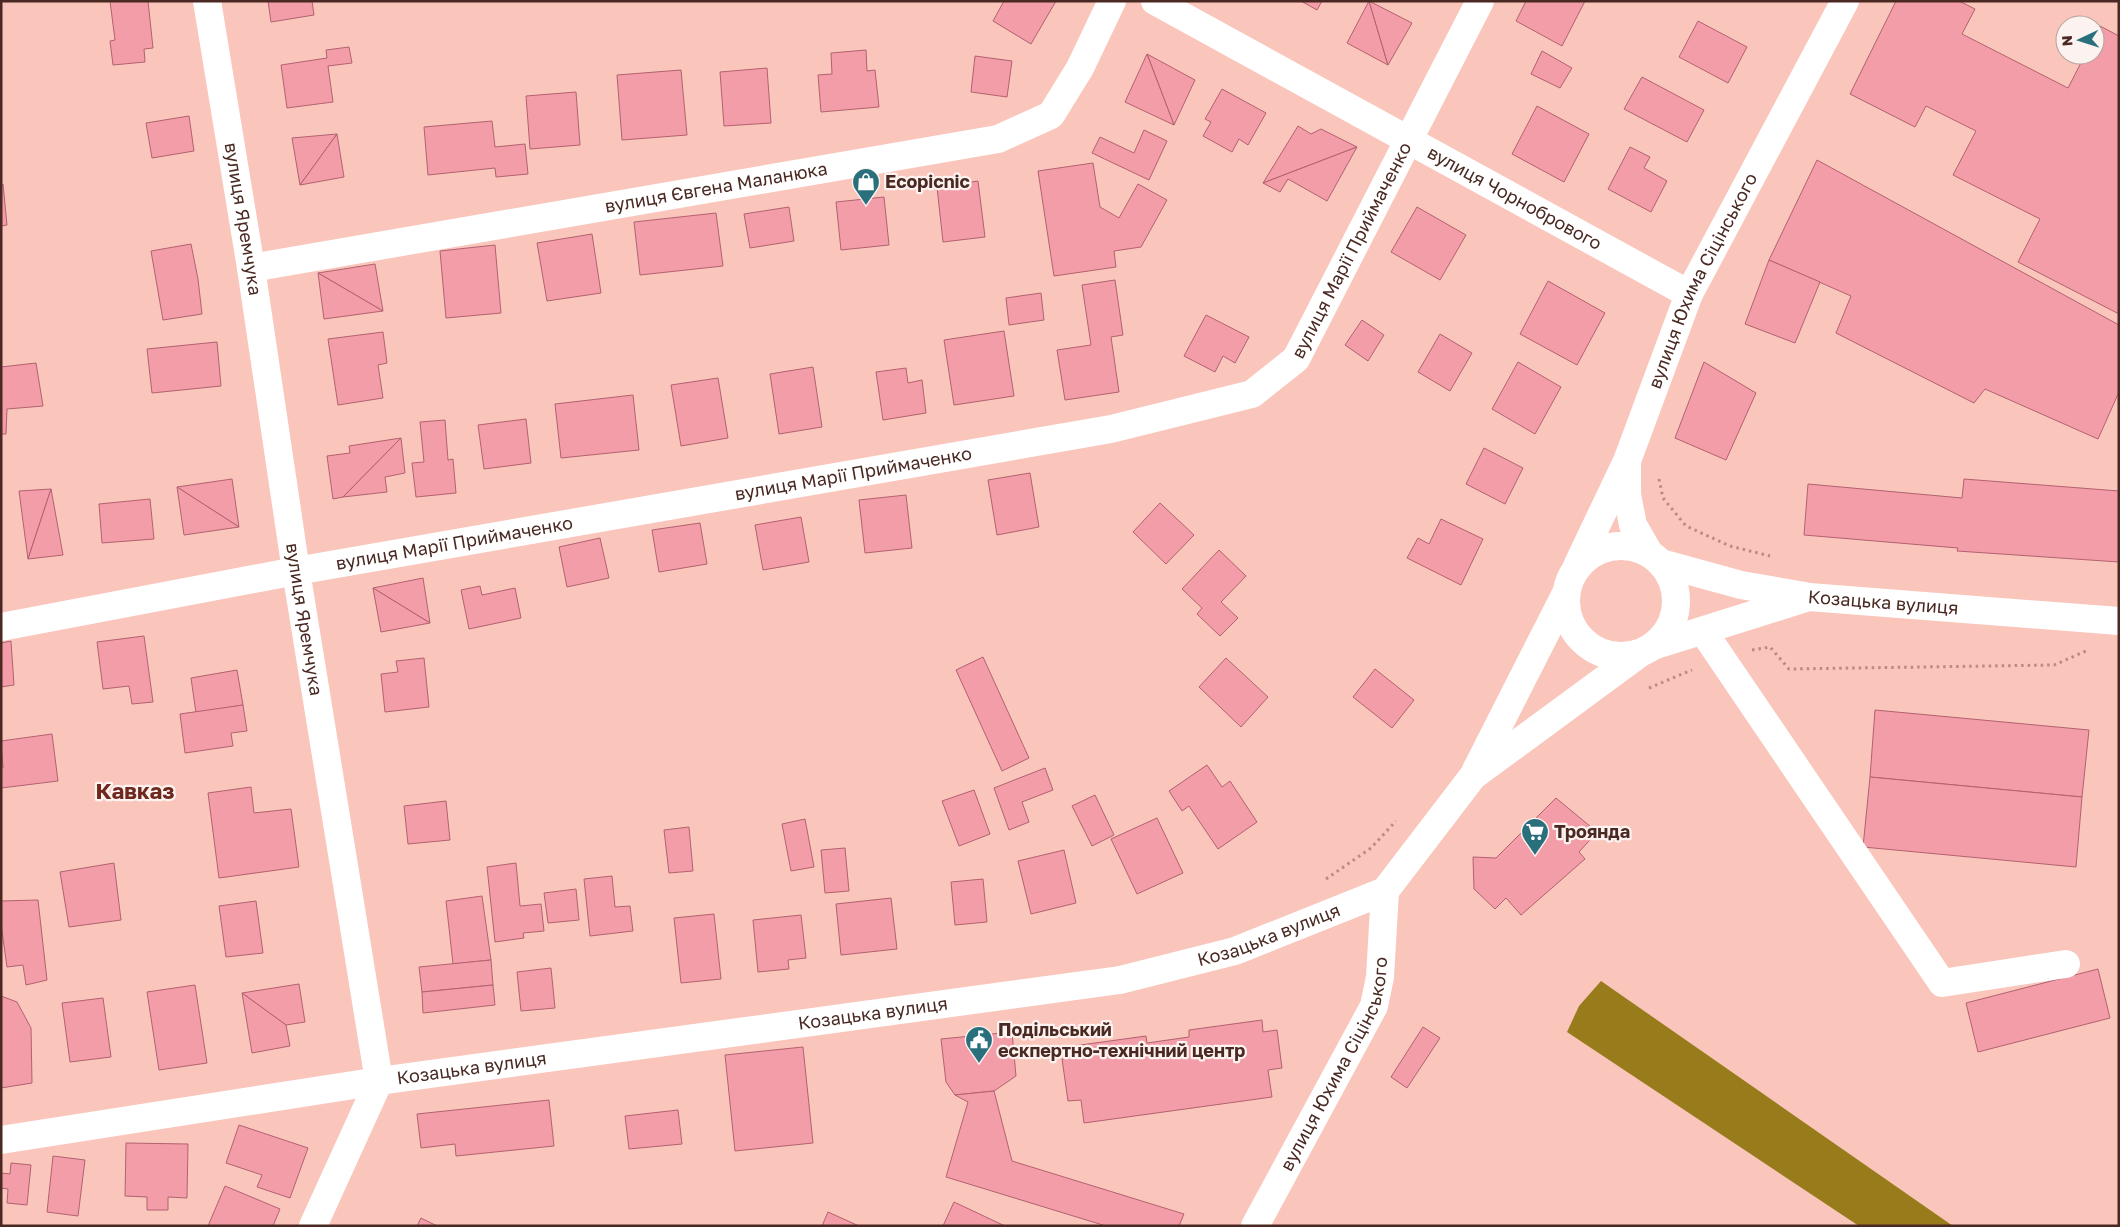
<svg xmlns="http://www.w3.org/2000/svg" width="2120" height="1227" font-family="'Golos Text',sans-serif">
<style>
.water{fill:#987c1c}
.building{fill:#f39da9;stroke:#b2626f}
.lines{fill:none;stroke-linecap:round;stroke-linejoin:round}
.path{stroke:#b98b83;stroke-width:3;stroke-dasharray:2.5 4;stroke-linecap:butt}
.minor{stroke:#fff;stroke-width:28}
.labels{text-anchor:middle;stroke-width:4.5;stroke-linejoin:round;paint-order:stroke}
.poi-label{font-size:18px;font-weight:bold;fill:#4a2923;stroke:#fcf2f0;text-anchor:start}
.street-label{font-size:18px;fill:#4a2923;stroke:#fcf2f0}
.district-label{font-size:22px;font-weight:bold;fill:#6f281e;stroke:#fcf2f0}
</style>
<rect width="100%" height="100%" fill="#fac5bb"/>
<path class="water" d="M1601,981L1953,1226H1859L1567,1032L1579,1006Z"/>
<g class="building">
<path d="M110,1H148L153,48L144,49L145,62L113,65L110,41L115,40Z"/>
<path d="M268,1H312L314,15L271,22Z"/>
<path d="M1004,1H1056L1031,44L993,21Z"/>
<path d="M1301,1H1322L1317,10Z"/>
<path d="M1369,1L1388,65L1347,43Z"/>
<path d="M1369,1L1412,23L1388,65Z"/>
<path d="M1526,1H1585L1562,46L1516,21Z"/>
<path d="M1896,1H1959L1975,9L1962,34L2068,88L2085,55H2095V35L2100,26L2119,36V314L2018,262L2040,219L1953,175L1976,131L1926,106L1915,127L1850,94Z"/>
<path d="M1698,21L1747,47L1728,83L1679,57Z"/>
<path d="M349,47L352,63L328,66L333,102L287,108L281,65L327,58L326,50Z"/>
<path d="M866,50L867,71L875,70L879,107L821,112L818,75L832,74L831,53Z"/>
<path d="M1542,51L1572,68L1560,88L1531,74Z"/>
<path d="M1147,54L1195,80L1174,125Z"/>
<path d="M1147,54L1174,125L1125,102Z"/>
<path d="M975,56L1012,61L1007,97L971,92Z"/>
<path d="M767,68L771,123L724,126L720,72Z"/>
<path d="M681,70L687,135L622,140L617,75Z"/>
<path d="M1642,77L1704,110L1687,142L1624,109Z"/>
<path d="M1222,89L1266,113L1248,145L1239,139L1232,152L1203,136L1211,122L1205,119Z"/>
<path d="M576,92L580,145L530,149L526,96Z"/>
<path d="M1537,106L1589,134L1564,182L1512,154Z"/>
<path d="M189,116L194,151L152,158L146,123Z"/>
<path d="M492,121L495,147L525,144L528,174L496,177L495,168L428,175L424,127Z"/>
<path d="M1298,126L1311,134L1321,129L1357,147L1263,183Z"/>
<path d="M1144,130L1167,141L1149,180L1092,153L1100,137L1134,153Z"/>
<path d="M337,134L300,185L292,138Z"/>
<path d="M337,134L344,177L300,185Z"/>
<path d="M1357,147L1327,201L1288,179L1280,192L1263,183Z"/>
<path d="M1630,147L1650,157L1644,168L1667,181L1651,212L1608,189Z"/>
<path d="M1817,160L2119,325V392L2098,439L1985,389L1974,403L1836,333L1851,296L1769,260Z"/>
<path d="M1093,163L1100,207L1119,218L1138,184L1167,200L1141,247L1114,251L1116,267L1054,276L1038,171Z"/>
<path d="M978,181L985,237L943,242L937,187Z"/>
<path d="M3,184L7,225L1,226V185Z"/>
<path d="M884,197L889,245L841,250L836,202Z"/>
<path d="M789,207L794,241L750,248L744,214Z"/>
<path d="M1417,207L1466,235L1440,280L1391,252Z"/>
<path d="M716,213L723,266L640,275L634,222Z"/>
<path d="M592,234L601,293L547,301L537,243Z"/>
<path d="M191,244L198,279L202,314L163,320L151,251Z"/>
<path d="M495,245L501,313L446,318L440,251Z"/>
<path d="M1769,260L1820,282L1795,343L1745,324Z"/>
<path d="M375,264L383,311L318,273Z"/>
<path d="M318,273L383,311L324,319Z"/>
<path d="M1115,280L1123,335L1111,337L1119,392L1065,400L1057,350L1091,345L1082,285Z"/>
<path d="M1548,281L1605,313L1577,365L1520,334Z"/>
<path d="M1041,293L1044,320L1009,325L1006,298Z"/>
<path d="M1206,315L1249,337L1235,363L1223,356L1215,372L1184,356Z"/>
<path d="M1362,320L1384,335L1368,361L1345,345Z"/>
<path d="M1004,331L1014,396L954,405L944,340Z"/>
<path d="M383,332L387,363L378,365L383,398L338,405L328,339Z"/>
<path d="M1440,334L1472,353L1450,391L1418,372Z"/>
<path d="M217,342L221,386L152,393L147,349Z"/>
<path d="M1518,362L1561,387L1535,434L1492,409Z"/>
<path d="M1704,362L1756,393L1726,460L1675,438Z"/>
<path d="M36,363L43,406L7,409L6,434H1V367Z"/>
<path d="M813,367L822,427L779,434L770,374Z"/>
<path d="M906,368L908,383L922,380L926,413L883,420L876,372Z"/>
<path d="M718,378L728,438L681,446L671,385Z"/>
<path d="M633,395L639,450L561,458L555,404Z"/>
<path d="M526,419L531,463L484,469L478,425Z"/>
<path d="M445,420L448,460L453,459L456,493L416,497L412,463L424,462L420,422Z"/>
<path d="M401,438L343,497L333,499L327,456L350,453L349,446Z"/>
<path d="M401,438L405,473L385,477L387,492L343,497Z"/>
<path d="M1484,448L1523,468L1505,504L1466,484Z"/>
<path d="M1030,473L1039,527L997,535L988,480Z"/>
<path d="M232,479L239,527L177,487Z"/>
<path d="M1964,479L2119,491V562L1957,551L1958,548L1804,535L1808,484L1962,498Z"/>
<path d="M177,487L239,527L184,535Z"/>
<path d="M51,489L28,559L19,491Z"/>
<path d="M51,489L63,555L28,559Z"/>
<path d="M906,495L912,548L865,553L859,500Z"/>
<path d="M150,499L154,539L102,543L99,504Z"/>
<path d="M1160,503L1194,535L1166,564L1133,532Z"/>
<path d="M801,517L809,562L763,570L755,525Z"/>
<path d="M1441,519L1483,539L1461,585L1407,558L1418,538L1429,544Z"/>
<path d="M700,523L707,564L659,572L652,530Z"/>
<path d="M600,538L609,578L567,587L559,547Z"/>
<path d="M1219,550L1246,576L1221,602L1238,618L1220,636L1197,614L1202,608L1182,589Z"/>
<path d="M423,578L430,623L373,588Z"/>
<path d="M480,586L482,595L515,588L521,618L469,629L461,590Z"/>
<path d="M373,588L430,623L381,632Z"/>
<path d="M144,636L153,702L132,704L129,686L103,689L97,642Z"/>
<path d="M11,641L14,685L1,687V643Z"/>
<path d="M983,657L1029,758L1002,771L956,670Z"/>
<path d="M424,658L429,707L385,712L381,674L398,672L396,661Z"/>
<path d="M1226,658L1268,697L1241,727L1199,687Z"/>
<path d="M1375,669L1414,700L1392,728L1353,697Z"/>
<path d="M237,670L243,705L196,713L191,678Z"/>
<path d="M243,705L247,731L231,733L233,746L185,753L180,714Z"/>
<path d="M1875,710L2089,730L2082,797L1870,777Z"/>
<path d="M52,734L58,781L1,788V768H3L1,741Z"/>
<path d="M1207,765L1222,787L1230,781L1257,822L1218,849L1189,806L1182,811L1169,791Z"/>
<path d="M1045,768L1053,790L1022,802L1029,822L1009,830L994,788Z"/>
<path d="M1870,777L2082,797L2076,867L1863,847Z"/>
<path d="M251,787L254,813L291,809L299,867L219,878L208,793Z"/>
<path d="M974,790L990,834L959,846L942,801Z"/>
<path d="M1095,795L1114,835L1092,846L1072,806Z"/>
<path d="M1556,798L1597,832L1579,852L1585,859L1521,915L1506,898L1495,909L1474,889L1473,857L1496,858Z"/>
<path d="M446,801L450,840L408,844L404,806Z"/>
<path d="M1157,818L1183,873L1137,894L1111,839Z"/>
<path d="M805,819L814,867L791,871L782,824Z"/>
<path d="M689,827L693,871L669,873L664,830Z"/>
<path d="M845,848L849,891L825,893L821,850Z"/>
<path d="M1064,850L1076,903L1031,914L1018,861Z"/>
<path d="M114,863L121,920L69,927L60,872Z"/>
<path d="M516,863L520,906L541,904L544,931L523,933L524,938L495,942L487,867Z"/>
<path d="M612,876L615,907L630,906L633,931L590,936L584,879Z"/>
<path d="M983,879L987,922L955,925L951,882Z"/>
<path d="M576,889L579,920L548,923L544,893Z"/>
<path d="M482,896L491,960L453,964L446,901Z"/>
<path d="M891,898L897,949L841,955L836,904Z"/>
<path d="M38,900L47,980L26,985L23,965L7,967L1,924V901Z"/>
<path d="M256,901L263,953L226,957L219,906Z"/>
<path d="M714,914L721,979L681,983L674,918Z"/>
<path d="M801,915L806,958L788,960L789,969L758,972L753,920Z"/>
<path d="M491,960L493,985L422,992L419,967Z"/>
<path d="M551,968L555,1008L521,1011L517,972Z"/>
<path d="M2098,969L2110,1018L1978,1052L1966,1003Z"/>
<path d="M299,984L305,1022L286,1025L242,993Z"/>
<path d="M195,985L207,1063L159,1070L147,992Z"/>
<path d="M493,985L495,1005L423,1013L422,992Z"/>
<path d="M242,993L286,1025L290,1046L252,1053Z"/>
<path d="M1,996L17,1002L31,1028L32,1083L1,1088Z"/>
<path d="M103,998L111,1057L70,1062L62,1003Z"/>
<path d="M1262,1020L1263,1032L1277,1030L1282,1068L1268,1070L1272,1097L1084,1123L1081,1100L1068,1101L1062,1059L1075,1057L1073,1046L1146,1036L1147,1043L1189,1037V1030Z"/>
<path d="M1423,1027L1440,1038L1407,1088L1391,1077Z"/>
<path d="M1012,1032L1016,1076L994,1091L955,1095L946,1082L941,1039Z"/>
<path d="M803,1047L813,1143L735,1151L725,1055Z"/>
<path d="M994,1091L1012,1161L1184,1214L1179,1226H1106L946,1177L968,1102L955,1095Z"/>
<path d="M549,1100L554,1146L456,1156L455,1144L421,1148L417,1114Z"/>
<path d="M678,1110L682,1144L629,1149L625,1116Z"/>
<path d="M239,1125L308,1148L290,1198L257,1187L262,1175L226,1163Z"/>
<path d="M126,1143L188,1144L187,1198L168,1197V1210H147V1197L125,1196Z"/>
<path d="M53,1156L85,1160L78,1216L47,1212Z"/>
<path d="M11,1163L31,1165L27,1205L7,1203L8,1189L1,1188V1173L10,1174Z"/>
<path d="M225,1186L280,1209L273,1226H208Z"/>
<path d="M954,1202L1005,1226H943Z"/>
<path d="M828,1212L859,1226H822Z"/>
<path d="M421,1218L437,1226H417Z"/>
</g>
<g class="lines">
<g class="path">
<path d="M1659,479L1663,498L1686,526L1730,546L1770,556"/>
<path d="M1752,650L1770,647L1789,669L2054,665L2086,651"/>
<path d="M1649,688L1692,670"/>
<path d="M1326,879L1371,848L1396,821"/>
</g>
<g class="minor">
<path id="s1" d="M207,1L251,268L296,571L379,1081L313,1226"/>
<path id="s2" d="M1155,1L1689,294"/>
<path id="s3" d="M251,268L998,139L1051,115L1080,68L1112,1"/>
<path d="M1627,465V495L1633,525L1649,553"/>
<circle cx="1621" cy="601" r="55"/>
<path d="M1661,563L1741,585L1805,596"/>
<path id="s4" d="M1577,566L1627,461L1689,294L1845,1"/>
<path id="s5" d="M1,627L296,571L1111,429L1252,394L1296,359L1480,1"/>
<path d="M1703,631L1942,983L2066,964"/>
<path id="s6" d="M1653,646L1809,597L2119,621"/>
<path d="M1476,770L1565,595"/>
<path id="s7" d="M1,1140L379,1081L1120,980L1235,951L1385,891L1473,776L1639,654"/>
<path id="s8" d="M1255,1226L1374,1006L1380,977L1385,891"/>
</g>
</g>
<defs>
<symbol id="shop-pin" viewBox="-11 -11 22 30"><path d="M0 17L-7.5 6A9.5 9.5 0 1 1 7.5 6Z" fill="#29707c" stroke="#fcf2f0"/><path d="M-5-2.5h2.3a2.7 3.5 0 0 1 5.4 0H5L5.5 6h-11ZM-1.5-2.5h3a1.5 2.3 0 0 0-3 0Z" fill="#fff"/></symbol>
<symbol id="supermarket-pin" viewBox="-11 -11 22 30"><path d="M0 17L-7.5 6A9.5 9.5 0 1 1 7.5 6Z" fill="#29707c" stroke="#fcf2f0"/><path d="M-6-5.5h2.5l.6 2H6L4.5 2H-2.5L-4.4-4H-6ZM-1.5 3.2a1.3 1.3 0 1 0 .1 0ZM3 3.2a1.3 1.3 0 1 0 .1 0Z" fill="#fff"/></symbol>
<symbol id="civic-pin" viewBox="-11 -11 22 30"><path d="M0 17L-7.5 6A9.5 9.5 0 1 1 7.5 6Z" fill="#29707c" stroke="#fcf2f0"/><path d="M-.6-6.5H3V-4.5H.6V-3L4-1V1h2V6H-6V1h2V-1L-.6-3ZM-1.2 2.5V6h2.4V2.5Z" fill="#fff"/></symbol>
</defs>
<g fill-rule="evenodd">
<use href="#shop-pin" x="850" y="166" width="32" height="43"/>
<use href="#supermarket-pin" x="1519" y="816" width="32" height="43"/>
<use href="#civic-pin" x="963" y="1024" width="32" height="43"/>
</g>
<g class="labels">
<g class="poi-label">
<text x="885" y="188">Ecopicnic</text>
<text x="1554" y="838">Троянда</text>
<text x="998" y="1036">Подільський<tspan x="998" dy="21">ескпертно-технічний центр</tspan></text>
</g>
<g class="street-label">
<text dy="6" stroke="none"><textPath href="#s3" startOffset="472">вулиця Євгена Маланюка</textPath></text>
<text dy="6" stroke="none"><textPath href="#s2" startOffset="410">вулиця Чорнобрового</textPath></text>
<text dy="6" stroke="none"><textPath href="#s1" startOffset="221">вулиця Яремчука</textPath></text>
<text dy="6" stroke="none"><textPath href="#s5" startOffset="1451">вулиця Марії Приймаченко</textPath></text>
<text dy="6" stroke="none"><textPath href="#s4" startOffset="312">вулиця Юхима Сіцінського</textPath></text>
<text dy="6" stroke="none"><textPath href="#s5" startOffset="866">вулиця Марії Приймаченко</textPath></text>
<text dy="6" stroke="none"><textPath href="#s5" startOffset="461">вулиця Марії Приймаченко</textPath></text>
<text dy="6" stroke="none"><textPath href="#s6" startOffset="238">Козацька вулиця</textPath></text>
<text dy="6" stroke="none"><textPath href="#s1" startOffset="626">вулиця Яремчука</textPath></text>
<text dy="6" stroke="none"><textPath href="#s7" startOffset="1286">Козацька вулиця</textPath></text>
<text dy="6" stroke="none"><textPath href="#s7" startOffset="881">Козацька вулиця</textPath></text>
<text dy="6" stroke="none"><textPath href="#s8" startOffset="182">вулиця Юхима Сіцінського</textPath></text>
<text dy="6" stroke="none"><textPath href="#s7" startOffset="476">Козацька вулиця</textPath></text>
</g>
<g class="district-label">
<text x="135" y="799">Кавказ</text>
</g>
</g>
<rect width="2120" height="1227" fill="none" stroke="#4a2923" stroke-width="5"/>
<g transform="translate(2080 40) rotate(266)"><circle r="24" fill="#fcf2f0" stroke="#b5a29e"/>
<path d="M0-4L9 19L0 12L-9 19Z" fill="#29707c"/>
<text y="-8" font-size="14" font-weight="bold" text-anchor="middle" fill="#4a2923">N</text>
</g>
</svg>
